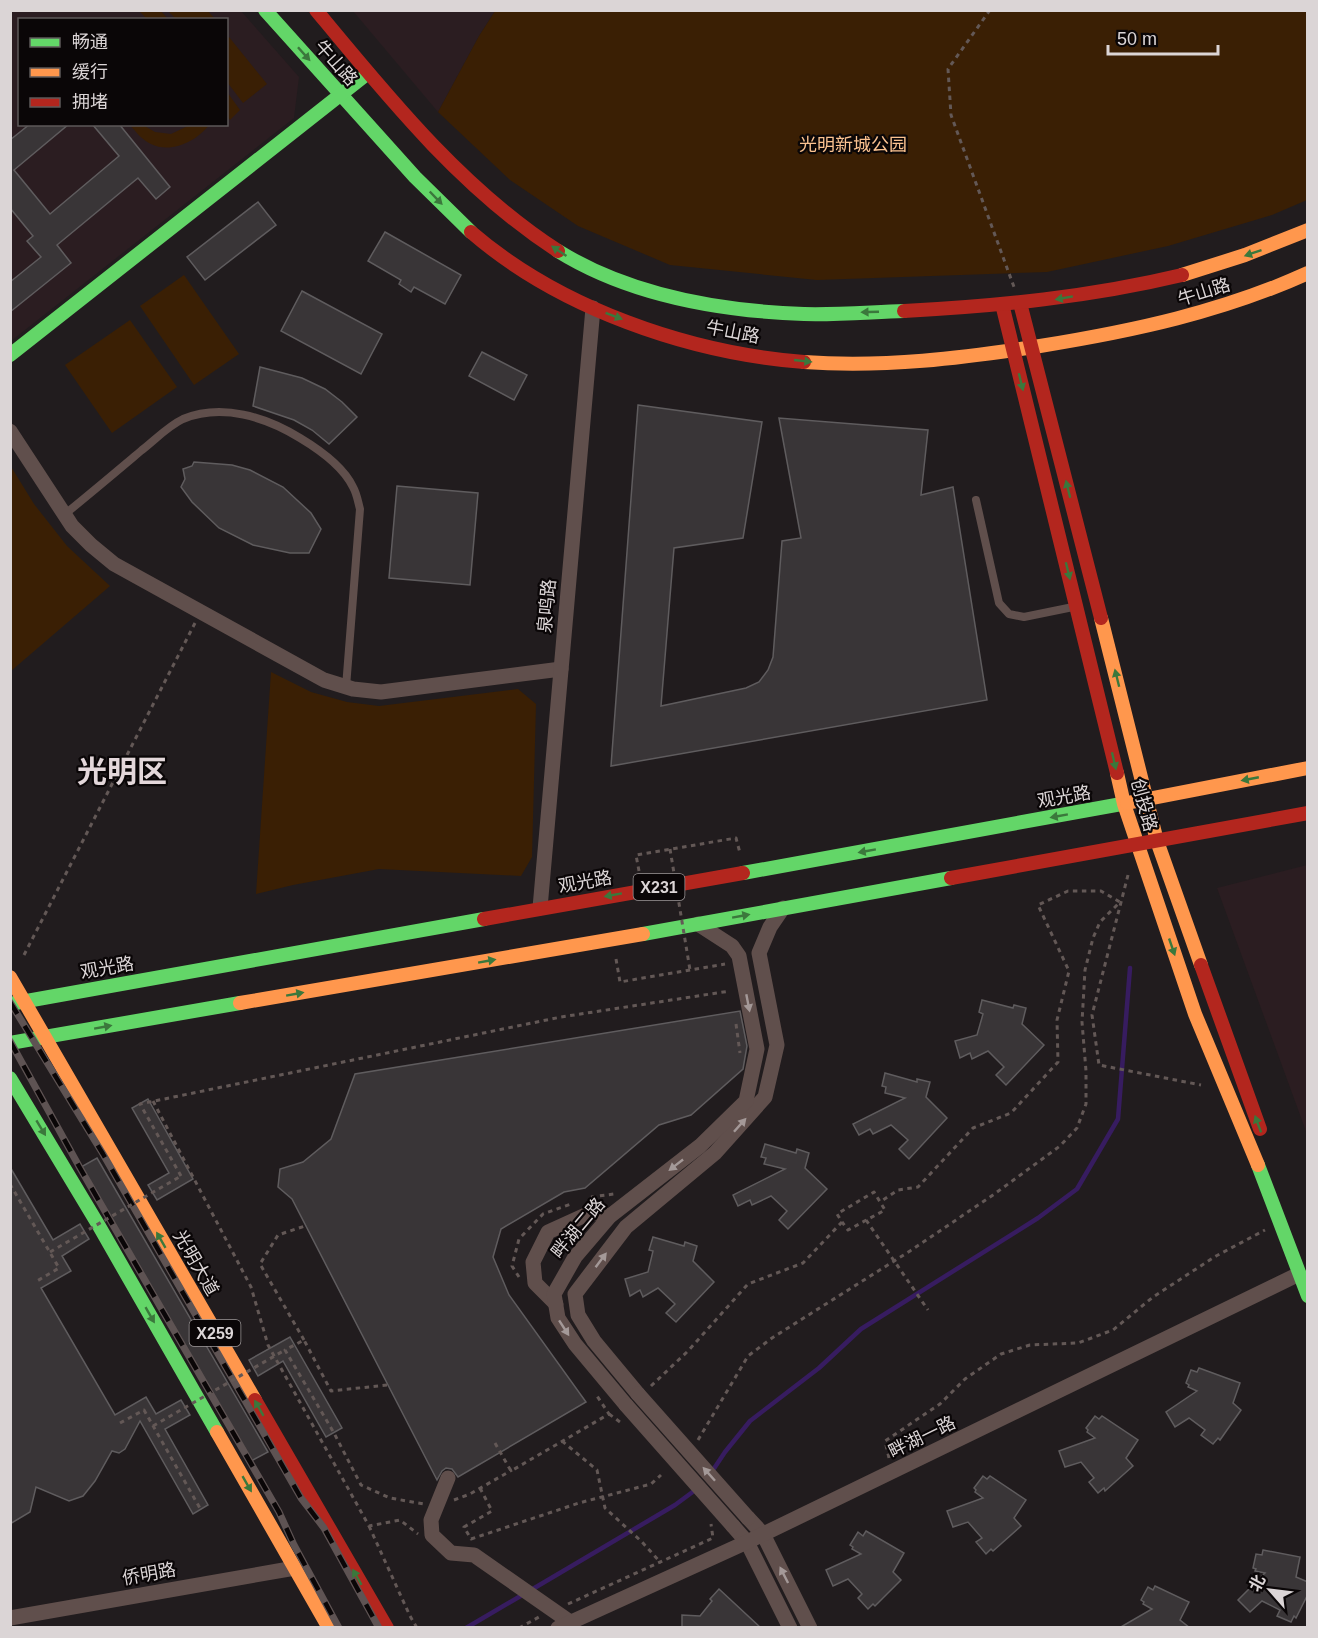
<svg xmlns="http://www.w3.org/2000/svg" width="1318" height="1638" font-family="Arial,'Noto Sans SC',sans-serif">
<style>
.built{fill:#2b1d21;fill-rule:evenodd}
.green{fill:#3a1f04}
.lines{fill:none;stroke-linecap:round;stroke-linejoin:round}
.stream{stroke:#371c60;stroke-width:4.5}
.building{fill:#393537;stroke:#5f5c5e;stroke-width:1.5}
.path{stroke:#635856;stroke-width:3;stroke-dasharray:4.5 4.5;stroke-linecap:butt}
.lane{stroke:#604f4c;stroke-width:8}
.street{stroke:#604f4c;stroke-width:15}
.fast{stroke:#63d668;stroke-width:14}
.slow{stroke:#ff974d;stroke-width:14}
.jam{stroke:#b3261e;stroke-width:14}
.rail-casing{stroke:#5e5353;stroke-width:7}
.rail{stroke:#0a0607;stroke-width:4.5;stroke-dasharray:14;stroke-linecap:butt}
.path-bridge{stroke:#635856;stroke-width:3;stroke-dasharray:4.5 4.5;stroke-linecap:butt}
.street-bridge{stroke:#604f4c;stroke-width:15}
.oneway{fill:#3b783c}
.oneway2{fill:#a49998}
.labels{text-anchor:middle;stroke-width:4.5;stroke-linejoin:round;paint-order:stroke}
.shield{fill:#0a0607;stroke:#9c9798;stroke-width:1.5}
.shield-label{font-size:16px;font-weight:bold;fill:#dbd5d6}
.street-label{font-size:18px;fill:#dbd5d6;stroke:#0a0607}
.park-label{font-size:18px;fill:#fbc290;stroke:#0a0607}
.town-label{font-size:30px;font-weight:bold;fill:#e3d7da;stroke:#0a0607}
</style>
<rect width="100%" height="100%" fill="#211c1e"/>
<g class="built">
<path d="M11,11H241L299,77L294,118L11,341ZM20,20H226V124H20Z"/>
<path d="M353,11H495L479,36L438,112Z"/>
<path d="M1307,865H1308L1307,1134L1217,888Z"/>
</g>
<g class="green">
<path d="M139,11H161L168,19H147Z"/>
<path d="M168,11H208L215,19H176Z"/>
<path d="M495,11H1307V200L1272,215L1168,246L1047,272L817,280L670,265L578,226L510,180L438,112L479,36Z"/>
<path d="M229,37L267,84L243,103L227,82V39Z"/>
<path d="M227,92L240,110L230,120L227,116Z"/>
<path d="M130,125H143L155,132L171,134L190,125H209C197,141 171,154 151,144C142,140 136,132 130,125Z"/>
<path d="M184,275L239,354L194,385L140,306Z"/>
<path d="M130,320L177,387L112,433L65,365Z"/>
<path d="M10,465L34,504L67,546L110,586L11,671Z"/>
<path d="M271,672L311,692L347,702L379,706L518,689L536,704L532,857L521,876L379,869L293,885L256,894Z"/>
</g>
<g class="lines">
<g class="stream">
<path d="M711,1473L725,1452L750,1421L819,1368L861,1329L1038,1218L1077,1189L1118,1119L1130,968"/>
<path d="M531,1590L675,1505L698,1488"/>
<path d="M466,1628L524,1594"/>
</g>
</g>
<g class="building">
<path d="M30,124H69L14,170L50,214L119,156L92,124H119L170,187L156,199L138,178L57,245L71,263L10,312V282L41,257L27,241L33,236L10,208V140Z"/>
<path d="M258,202L276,225L205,280L187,257Z"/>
<path d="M385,232L461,275L445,304L414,287L411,292L399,284L401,280L368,261Z"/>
<path d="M302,291L382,334L361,374L281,331Z"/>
<path d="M482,352L527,375L514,400L469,376Z"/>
<path d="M260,367L302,378L325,389L342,402L357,417L329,444L312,430L294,420L253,406Z"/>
<path d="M638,405L762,422L743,538L674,548L661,706L746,688L759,682L768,670L773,657L782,541L801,538L779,418L928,430L921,495L953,487L987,700L611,766Z"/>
<path d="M194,462L232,465L250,470L283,487L311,513L321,529L309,553H290L253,545L219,528L192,502L181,487L185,479L183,469L192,466Z"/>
<path d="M397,486L478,493L470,585L389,578Z"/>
<path d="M982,1000L1013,1008L1014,1005L1026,1008L1022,1024L1044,1045L1006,1085L996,1075L1004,1067L988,1051L972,1059L970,1053L960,1058L955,1041L977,1035L983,1014L979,1012Z"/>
<path d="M740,1011L747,1046L743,1069L691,1115L659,1125L585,1188L564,1192L501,1229L493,1257L509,1295L586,1402L458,1477L452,1469L446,1468L442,1471L437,1480L292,1199L278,1187L280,1169L303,1162L331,1139L355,1074Z"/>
<path d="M885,1073L917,1082V1079L930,1082L926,1097L947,1118L909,1159L899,1149L908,1140L891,1125L873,1134L870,1129L859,1135L853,1124L905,1098L885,1093L886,1087L882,1086Z"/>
<path d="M148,1099L193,1179L157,1200L148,1185L169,1173L132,1108Z"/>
<path d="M765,1144L796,1153L797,1149L809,1153L805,1168L827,1189L788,1229L779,1220L787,1211L771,1196L752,1205L750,1200L738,1206L733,1195L785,1169L764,1164L766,1158L761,1157Z"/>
<path d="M97,1158L268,1452L251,1461L81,1167Z"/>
<path d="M10,1167L53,1240L80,1224L89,1239L62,1256L71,1271L41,1288L115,1415L146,1397L156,1414L181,1400L190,1415L165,1429L208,1505L193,1514L140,1421L125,1449L119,1453L112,1451L95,1481L83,1496L69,1501L36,1487L30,1512L10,1524Z"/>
<path d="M653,1237L684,1246L685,1242L697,1246L693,1261L714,1282L676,1322L666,1313L675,1304L658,1288L643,1297L640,1290L630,1296L625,1279L648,1272L653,1251L649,1250Z"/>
<path d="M290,1337L342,1428L326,1437L283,1361L258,1376L249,1360Z"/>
<path d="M1199,1368L1240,1383L1233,1403L1241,1410L1220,1440L1218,1438L1213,1444L1201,1435L1205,1430L1189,1418L1175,1427L1166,1412L1197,1391L1188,1387L1189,1385L1186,1383L1191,1370L1197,1372Z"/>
<path d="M1095,1416L1099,1419L1102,1416L1138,1440L1126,1458L1133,1466L1105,1491L1104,1488L1098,1493L1089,1482L1094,1478L1081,1462L1065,1467L1059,1451L1095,1438L1087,1432L1088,1430L1086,1428Z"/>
<path d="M983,1476L987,1479L990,1476L1026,1500L1014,1518L1021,1526L993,1551L991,1549L986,1554L976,1542L982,1538L968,1522L953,1527L947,1511L983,1498L975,1492L976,1490L974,1488Z"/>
<path d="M866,1531L904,1553L893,1572L901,1580L875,1606L873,1604L868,1609L858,1598L862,1594L848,1579L833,1586L826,1570L861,1554L852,1549L853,1547L850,1545L858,1532L863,1536Z"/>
<path d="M1263,1550L1300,1557L1296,1577L1308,1582V1594L1296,1618L1294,1616L1291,1622L1277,1616L1280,1610L1262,1601L1250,1612L1238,1600L1265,1573L1255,1571L1256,1569L1253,1568L1256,1554L1262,1555Z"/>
<path d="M1155,1586L1189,1602L1180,1620L1190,1628H1119L1152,1609L1143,1604L1144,1602L1141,1600L1148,1587L1153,1590Z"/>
<path d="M719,1589L761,1628H682V1615L700,1616L712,1601L710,1599Z"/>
</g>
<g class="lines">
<g class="path">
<path d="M990,10L948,69L951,115L1014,287"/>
<path d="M639,871L636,855L736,838L740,853"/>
<path d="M1128,875L1092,1015L1099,1065L1201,1085"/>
<path d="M24,955L195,623"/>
<path d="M616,959L620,982L725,964"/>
<path d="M736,1024L740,1053"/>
<path d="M153,1101L251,1287L268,1345L369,1526L400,1520L418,1534"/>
<path d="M181,1176L140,1104L561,1017L730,991"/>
<path d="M10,1184L59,1268L37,1281"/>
<path d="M591,1197L614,1194"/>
<path d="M519,1277L512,1266L519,1239L543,1214L571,1204"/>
<path d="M304,1340L260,1264L278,1235L305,1226"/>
<path d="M387,1385L331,1391L304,1340L285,1350L334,1433L361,1485L390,1498L424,1504"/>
<path d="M651,1386L688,1351L748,1284L803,1263L842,1222L837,1214L874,1192L885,1210L848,1230L842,1222"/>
<path d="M609,1414L620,1422"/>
<path d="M120,1423L144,1410L201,1510"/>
<path d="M698,1440L748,1356L772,1338L910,1251L993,1195L1060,1146L1077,1128L1086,1104V1071L1082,1022L1085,970L1093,938L1100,922L1120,902L1101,891H1068L1038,905L1069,971L1057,1020L1058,1062L1011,1113L973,1128L918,1187L898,1190L880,1202"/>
<path d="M562,1441L597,1470L605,1508L642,1542L661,1563"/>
<path d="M495,1443L511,1471L609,1414L595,1393"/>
<path d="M889,1458L885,1441L940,1404L965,1379L1001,1354L1030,1345L1078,1343L1113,1330L1153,1297L1216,1256L1265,1230"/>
<path d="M480,1488L492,1511L464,1527L471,1539L579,1503L651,1484L661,1475"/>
<path d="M454,1500L470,1494L512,1470"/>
<path d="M369,1526L410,1616L417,1628"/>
<path d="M568,1604L713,1538L711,1524"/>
<path d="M519,1628L539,1617"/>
</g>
<g class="lane">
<path d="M976,500L999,603L1009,614L1024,617L1073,607"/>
<path d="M65,514C91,493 117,471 142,450C155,440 168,426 183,419C222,403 266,417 300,438C320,450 343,466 353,487C357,494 358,502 360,509L346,687"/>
</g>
<g class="street">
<path d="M10,431L72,526L91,545L114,564L324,680L353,689L381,692L561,669"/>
<path d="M540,908L593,308"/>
<path d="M556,1304L535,1283L533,1262L548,1232L592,1212L610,1216"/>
<path d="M638,1394L594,1341L578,1315L575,1294L626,1227L715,1153L765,1097L777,1045L759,953L770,927L783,908"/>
<path d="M626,1405L575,1344L558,1318L554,1294L575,1257L610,1216L700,1146L746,1101L757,1049L739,956L732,946L698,924"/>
<path d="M448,1478L431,1520L432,1535L451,1553L474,1555L570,1622"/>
<path d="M748,1518L763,1534L810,1628"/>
<path d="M733,1526L747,1542L790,1628"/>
<path d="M10,1618L295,1568"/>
<path d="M558,1628L747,1542L1299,1274"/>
</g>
<g class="fast">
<path d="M265,10L415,177L471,232"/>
<path d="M558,251C629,295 721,311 804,314C837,315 871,312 904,311"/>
<path d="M10,355L368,73"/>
<path d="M743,873L1127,803"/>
<path d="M643,934L951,878"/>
<path d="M10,1004L484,919"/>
<path d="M10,1043L240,1003"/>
<path d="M10,1078L99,1226L217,1432"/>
<path d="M1258,1165L1308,1296"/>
</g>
<g class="slow">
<path d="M1182,275L1245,255L1308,230"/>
<path d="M804,362C883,368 963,358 1040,346C1133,331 1222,312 1308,273"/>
<path d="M1101,618L1157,841L1201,965"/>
<path d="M1117,773L1124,804L1195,1014L1258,1165"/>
<path d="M1127,803L1308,768"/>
<path d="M10,977L255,1400"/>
<path d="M240,1003L643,934"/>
<path d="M217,1432L329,1628"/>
</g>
<g class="jam">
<path d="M316,10C388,97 462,189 558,251"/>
<path d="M471,232C559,308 688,353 804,362"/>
<path d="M1020,303L1101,618"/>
<path d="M1002,304L1117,773"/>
<path d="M904,311C998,306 1090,297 1182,275"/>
<path d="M951,878L1308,813"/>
<path d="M484,919L743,873"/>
<path d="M1201,965L1260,1129"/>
<path d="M255,1400L387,1628"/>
</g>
<defs>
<g id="rail">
<path d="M10,1002L103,1154L301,1498L324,1528L379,1628"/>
<path d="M10,1041L80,1168L279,1512L294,1545L339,1628"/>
</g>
</defs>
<use href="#rail" class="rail-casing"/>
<use href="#rail" class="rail"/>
<g class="path-bridge">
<path d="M670,849L690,970"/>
<path d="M866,1220L928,1310"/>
<path d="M50,1252L181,1176"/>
<path d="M153,1426L285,1350"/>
</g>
<g class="street-bridge">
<path d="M638,1394L748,1518"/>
<path d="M626,1405L733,1526"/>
</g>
</g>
<defs><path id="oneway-solid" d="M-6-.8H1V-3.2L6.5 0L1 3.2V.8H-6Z" transform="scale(1.5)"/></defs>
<g class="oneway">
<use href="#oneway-solid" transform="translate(304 54) rotate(48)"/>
<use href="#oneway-solid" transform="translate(436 198) rotate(46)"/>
<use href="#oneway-solid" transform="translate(559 251) rotate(-146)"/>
<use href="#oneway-solid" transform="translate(1253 253) rotate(161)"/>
<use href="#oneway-solid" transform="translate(1064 298) rotate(170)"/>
<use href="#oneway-solid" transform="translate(870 312) rotate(178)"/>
<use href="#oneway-solid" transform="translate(614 316) rotate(21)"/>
<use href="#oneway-solid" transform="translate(803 361) rotate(6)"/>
<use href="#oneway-solid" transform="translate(1021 382) rotate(76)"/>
<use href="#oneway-solid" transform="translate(1068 489) rotate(-104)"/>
<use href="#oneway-solid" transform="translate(1068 571) rotate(76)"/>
<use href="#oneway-solid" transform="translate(1117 678) rotate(-104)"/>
<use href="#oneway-solid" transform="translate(1114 761) rotate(77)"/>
<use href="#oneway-solid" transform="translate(1250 779) rotate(169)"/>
<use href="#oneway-solid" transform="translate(1059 816) rotate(170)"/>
<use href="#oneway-solid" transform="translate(867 851) rotate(170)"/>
<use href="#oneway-solid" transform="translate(613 895) rotate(170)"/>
<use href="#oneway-solid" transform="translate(741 916) rotate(-10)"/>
<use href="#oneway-solid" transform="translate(1172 947) rotate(71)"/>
<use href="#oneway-solid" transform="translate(487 961) rotate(-10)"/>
<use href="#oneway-solid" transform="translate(295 994) rotate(-10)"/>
<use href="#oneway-solid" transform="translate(103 1027) rotate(-10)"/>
<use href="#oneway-solid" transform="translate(1258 1124) rotate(-110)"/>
<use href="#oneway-solid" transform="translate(41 1128) rotate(59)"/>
<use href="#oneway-solid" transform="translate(161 1240) rotate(-120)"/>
<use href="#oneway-solid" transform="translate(150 1315) rotate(60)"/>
<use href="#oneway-solid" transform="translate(259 1408) rotate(-120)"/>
<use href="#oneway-solid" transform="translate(247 1484) rotate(60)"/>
<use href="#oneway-solid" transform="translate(357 1577) rotate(-120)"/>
</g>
<g class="oneway2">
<use href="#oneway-solid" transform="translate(748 1003) rotate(79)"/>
<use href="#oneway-solid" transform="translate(740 1125) rotate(-48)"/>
<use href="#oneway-solid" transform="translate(676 1165) rotate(142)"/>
<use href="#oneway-solid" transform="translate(601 1260) rotate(-53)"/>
<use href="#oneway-solid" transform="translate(564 1328) rotate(57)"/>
<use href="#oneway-solid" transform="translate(709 1474) rotate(-132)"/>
<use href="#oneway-solid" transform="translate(784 1575) rotate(-117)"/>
</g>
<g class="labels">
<g class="shield">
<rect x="633.5" y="874" width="51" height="26" rx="4.5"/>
<rect x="189.5" y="1320" width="51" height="26" rx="4.5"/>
</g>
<g class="shield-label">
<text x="659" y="893">X231</text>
<text x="215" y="1339">X259</text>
</g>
<g class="street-label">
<text transform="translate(336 63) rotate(48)" y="6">牛山路</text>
<text transform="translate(1204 292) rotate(-17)" y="6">牛山路</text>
<text transform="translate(733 332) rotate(11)" y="6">牛山路</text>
<text transform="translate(547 606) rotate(-85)" y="6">泉鸣路</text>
<text transform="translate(1064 797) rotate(-10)" y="6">观光路</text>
<text transform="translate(1144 805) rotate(75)" y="6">创投路</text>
<text transform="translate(585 882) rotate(-10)" y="6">观光路</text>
<text transform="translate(107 968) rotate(-10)" y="6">观光路</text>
<text transform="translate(578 1228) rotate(-50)" y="6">畔湖二路</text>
<text transform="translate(196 1263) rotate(60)" y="6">光明大道</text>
<text transform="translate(922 1437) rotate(-26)" y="6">畔湖一路</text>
<text transform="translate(149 1574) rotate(-10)" y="6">侨明路</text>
</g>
<g class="park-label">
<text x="853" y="151">光明新城公园</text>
</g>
<g class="town-label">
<text x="122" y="782">光明区</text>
</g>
</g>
<rect width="1318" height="1638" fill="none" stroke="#dbd5d6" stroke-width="24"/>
<rect x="18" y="18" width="210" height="108" fill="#0a0607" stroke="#5e595a" stroke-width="1.5"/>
<rect x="30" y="38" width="30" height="9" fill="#63d668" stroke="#5e595a" stroke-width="1.5"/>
<text x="72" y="48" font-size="18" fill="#dbd5d6">畅通</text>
<rect x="30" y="68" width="30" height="9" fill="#ff974d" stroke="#5e595a" stroke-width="1.5"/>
<text x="72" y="78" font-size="18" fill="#dbd5d6">缓行</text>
<rect x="30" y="98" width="30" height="9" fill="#b3261e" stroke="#5e595a" stroke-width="1.5"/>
<text x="72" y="108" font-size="18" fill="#dbd5d6">拥堵</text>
<g transform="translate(1270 1590) rotate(298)" stroke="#0a0607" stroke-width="4.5" paint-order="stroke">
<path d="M0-4.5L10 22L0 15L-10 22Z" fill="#dbd5d6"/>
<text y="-9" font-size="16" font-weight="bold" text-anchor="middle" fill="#dbd5d6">北</text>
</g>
<path d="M1108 45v9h110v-9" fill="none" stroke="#dbd5d6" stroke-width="3"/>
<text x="1117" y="45" font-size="18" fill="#dbd5d6" stroke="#0a0607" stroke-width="4.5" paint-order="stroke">50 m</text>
</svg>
